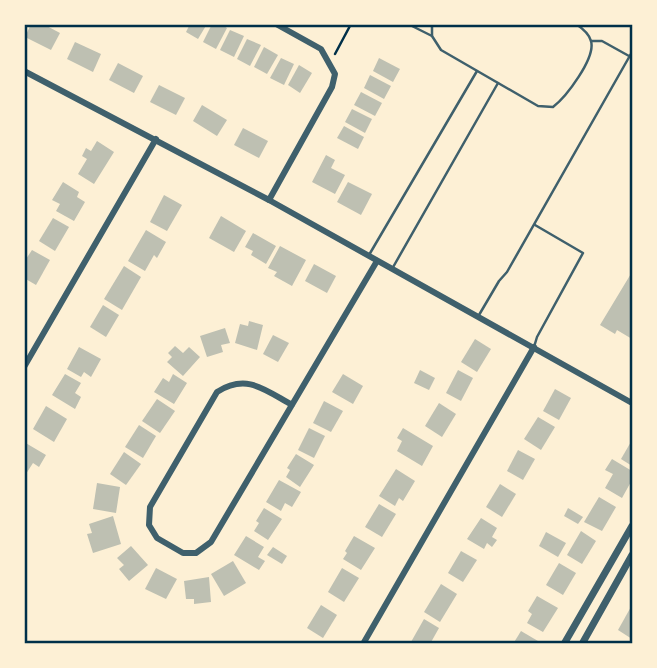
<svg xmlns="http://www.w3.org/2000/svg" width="657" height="668" font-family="Quicksand,sans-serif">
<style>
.building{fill:#bec0b2}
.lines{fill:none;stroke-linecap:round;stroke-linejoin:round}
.path{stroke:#003049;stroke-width:2.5}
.service{stroke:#3f606c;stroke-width:2.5}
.minor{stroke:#3f606c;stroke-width:6}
.tertiary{stroke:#3f606c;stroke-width:7}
.neatline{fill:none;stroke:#003049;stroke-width:2.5}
</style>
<rect width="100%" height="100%" fill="#fdf0d5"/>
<g class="building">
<path d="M31,24H43L60,33L51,50L25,37Z"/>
<path d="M190,24H207L198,39L186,32Z"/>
<path d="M212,24H221L227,28L216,49L203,42Z"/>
<path d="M230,30L244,36L234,57L220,50Z"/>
<path d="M247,39L261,45L250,66L237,59Z"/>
<path d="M75,42L101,54L93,72L67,59Z"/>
<path d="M264,47L278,55L267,74L254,67Z"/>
<path d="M281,58L294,64L284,85L270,78Z"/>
<path d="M379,58L400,69L393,82L373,71Z"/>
<path d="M118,63L143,76L134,93L109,80Z"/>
<path d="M299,65L312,73L300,93L288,85Z"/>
<path d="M370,75L391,86L384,99L364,88Z"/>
<path d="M159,85L185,98L176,115L150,102Z"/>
<path d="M361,92L382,103L375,116L354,105Z"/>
<path d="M202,105L227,120L217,136L193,121Z"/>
<path d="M352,109L372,119L365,133L345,122Z"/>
<path d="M344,126L364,137L358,149L337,138Z"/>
<path d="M243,128L268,141L259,158L234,145Z"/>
<path d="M97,141L114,152L94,184L78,174L87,159L82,156L86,148L91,151Z"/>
<path d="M326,155L335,160L331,168L345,175L335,194L312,182Z"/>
<path d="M63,182L79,192L77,197L85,202L74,221L56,211L60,204L52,200Z"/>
<path d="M348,182L372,194L361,215L337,202Z"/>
<path d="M164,195L182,205L167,231L150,222Z"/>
<path d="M221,216L246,231L234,252L209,238Z"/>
<path d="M53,218L69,227L55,251L39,241Z"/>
<path d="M146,230L166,242L157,258L154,255L145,271L128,261Z"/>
<path d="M253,233L276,246L266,264L251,255L253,251L245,247Z"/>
<path d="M280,246L306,260L292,286L274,276L277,272L268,268Z"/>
<path d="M32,250L50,260L36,285L24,278V262Z"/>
<path d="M314,264L336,276L327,293L305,281Z"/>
<path d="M124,266L141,277L122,310L104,299Z"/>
<path d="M632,272V339L617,330L615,334L600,325Z"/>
<path d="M103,305L119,315L106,337L90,327Z"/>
<path d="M249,321L263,325L257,350L235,343L240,324L248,326Z"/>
<path d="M225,328L230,343L221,345L223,352L207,357L200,336Z"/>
<path d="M273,335L289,343L278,362L263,354Z"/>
<path d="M475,339L491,349L477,372L461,362Z"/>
<path d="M175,346L183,353L189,347L200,357L183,376L167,362L172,357L168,353Z"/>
<path d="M79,347L101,359L91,377L84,372L81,377L67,369Z"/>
<path d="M420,370L435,378L429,390L414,383Z"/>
<path d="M458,370L473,378L461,401L446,393Z"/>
<path d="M65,374L81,383L75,393L81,397L75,409L52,395Z"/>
<path d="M173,374L187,383L174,404L154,392L163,378L169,382Z"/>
<path d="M343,374L363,386L353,404L332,392Z"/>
<path d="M555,389L571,398L559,420L543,411Z"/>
<path d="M157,399L175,411L160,433L142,421Z"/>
<path d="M324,401L343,411L331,432L313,423Z"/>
<path d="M439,403L456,414L442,437L425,426Z"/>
<path d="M46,406L67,419L54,442L33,429Z"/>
<path d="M538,417L555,427L541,450L524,439Z"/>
<path d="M139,425L156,436L143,458L125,447Z"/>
<path d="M309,428L325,436L314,458L298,450Z"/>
<path d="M403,428L433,446L422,466L397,451L402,441L397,438Z"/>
<path d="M632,440V466L621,459Z"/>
<path d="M24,442L46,455L39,467L33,463L24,477Z"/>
<path d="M518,450L535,459L523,480L507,471Z"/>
<path d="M124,452L141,464L126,485L110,474Z"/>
<path d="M296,454L314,465L300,487L286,477L290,470L287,468Z"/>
<path d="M612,459L632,471V480L622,498L605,488L613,474L605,470Z"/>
<path d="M396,469L415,481L403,501L399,498L395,506L379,496Z"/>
<path d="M279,480L301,492L292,507L285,503L281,511L266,502Z"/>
<path d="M97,483L120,487L116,513L93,509Z"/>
<path d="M500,484L516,494L502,517L486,507Z"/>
<path d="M599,497L616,507L602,531L584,522Z"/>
<path d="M379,504L396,514L382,537L365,527Z"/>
<path d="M264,508L282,519L268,540L254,531L259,523L256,521Z"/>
<path d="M568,508L583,517L578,524L564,516Z"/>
<path d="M113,516L121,544L93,553L87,534L92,533L89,524Z"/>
<path d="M481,518L497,528L492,537L497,540L492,547L487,543L484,549L467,539Z"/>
<path d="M581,531L596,541L582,564L567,555Z"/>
<path d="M546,532L566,543L558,557L539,546Z"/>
<path d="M246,536L264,547L258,557L265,561L259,570L234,555Z"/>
<path d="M354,536L375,548L361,570L343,559L347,553L345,551Z"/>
<path d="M131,546L148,565L129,581L119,569L124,565L117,558Z"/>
<path d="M273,547L287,556L282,564L267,555Z"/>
<path d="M461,551L477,560L463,582L448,573Z"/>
<path d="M233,561L246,583L224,596L211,574Z"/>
<path d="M559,563L576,573L563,595L546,585Z"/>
<path d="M156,568L177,579L166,599L145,589Z"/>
<path d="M342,568L359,578L344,602L328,592Z"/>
<path d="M209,577L211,602L194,604V599H186L184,581Z"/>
<path d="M441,584L457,594L440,622L424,612Z"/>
<path d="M537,596L558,608L543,632L527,623L532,614L528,611Z"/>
<path d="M321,605L337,615L323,638L307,628Z"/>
<path d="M632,605V639L618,630Z"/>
<path d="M424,619L439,628L430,644H414L411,642Z"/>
<path d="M521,631L538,641L536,644H513Z"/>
</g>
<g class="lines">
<path class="path" d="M335,54L351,24"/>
<g class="service">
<path d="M408,24L432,36"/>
<path d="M432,24V36L441,50L538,106L553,107C566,97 596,58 591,41C589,33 582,28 576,24"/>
<path d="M591,41H602L629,56"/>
<path d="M369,255L477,71"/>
<path d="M392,269L498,83"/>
<path d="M479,315L499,281L507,272L632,52"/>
<path d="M534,347L537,337L583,253L535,225"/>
</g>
<g class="minor">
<path d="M24,71L269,200L632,403"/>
<path d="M269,200L332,87L335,74L321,49L276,24"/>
<path d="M24,367L156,139"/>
<path d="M292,405C265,390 247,373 217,392L150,507L149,525L157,538L183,553H196L211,542L377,261"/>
<path d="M363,644L534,347"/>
</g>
<g class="tertiary">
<path d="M564,644L632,526"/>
<path d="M582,644L632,555"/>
</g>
</g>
<rect width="657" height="668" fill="none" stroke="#fdf0d5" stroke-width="52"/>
<rect x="26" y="26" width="605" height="616" class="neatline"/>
</svg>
